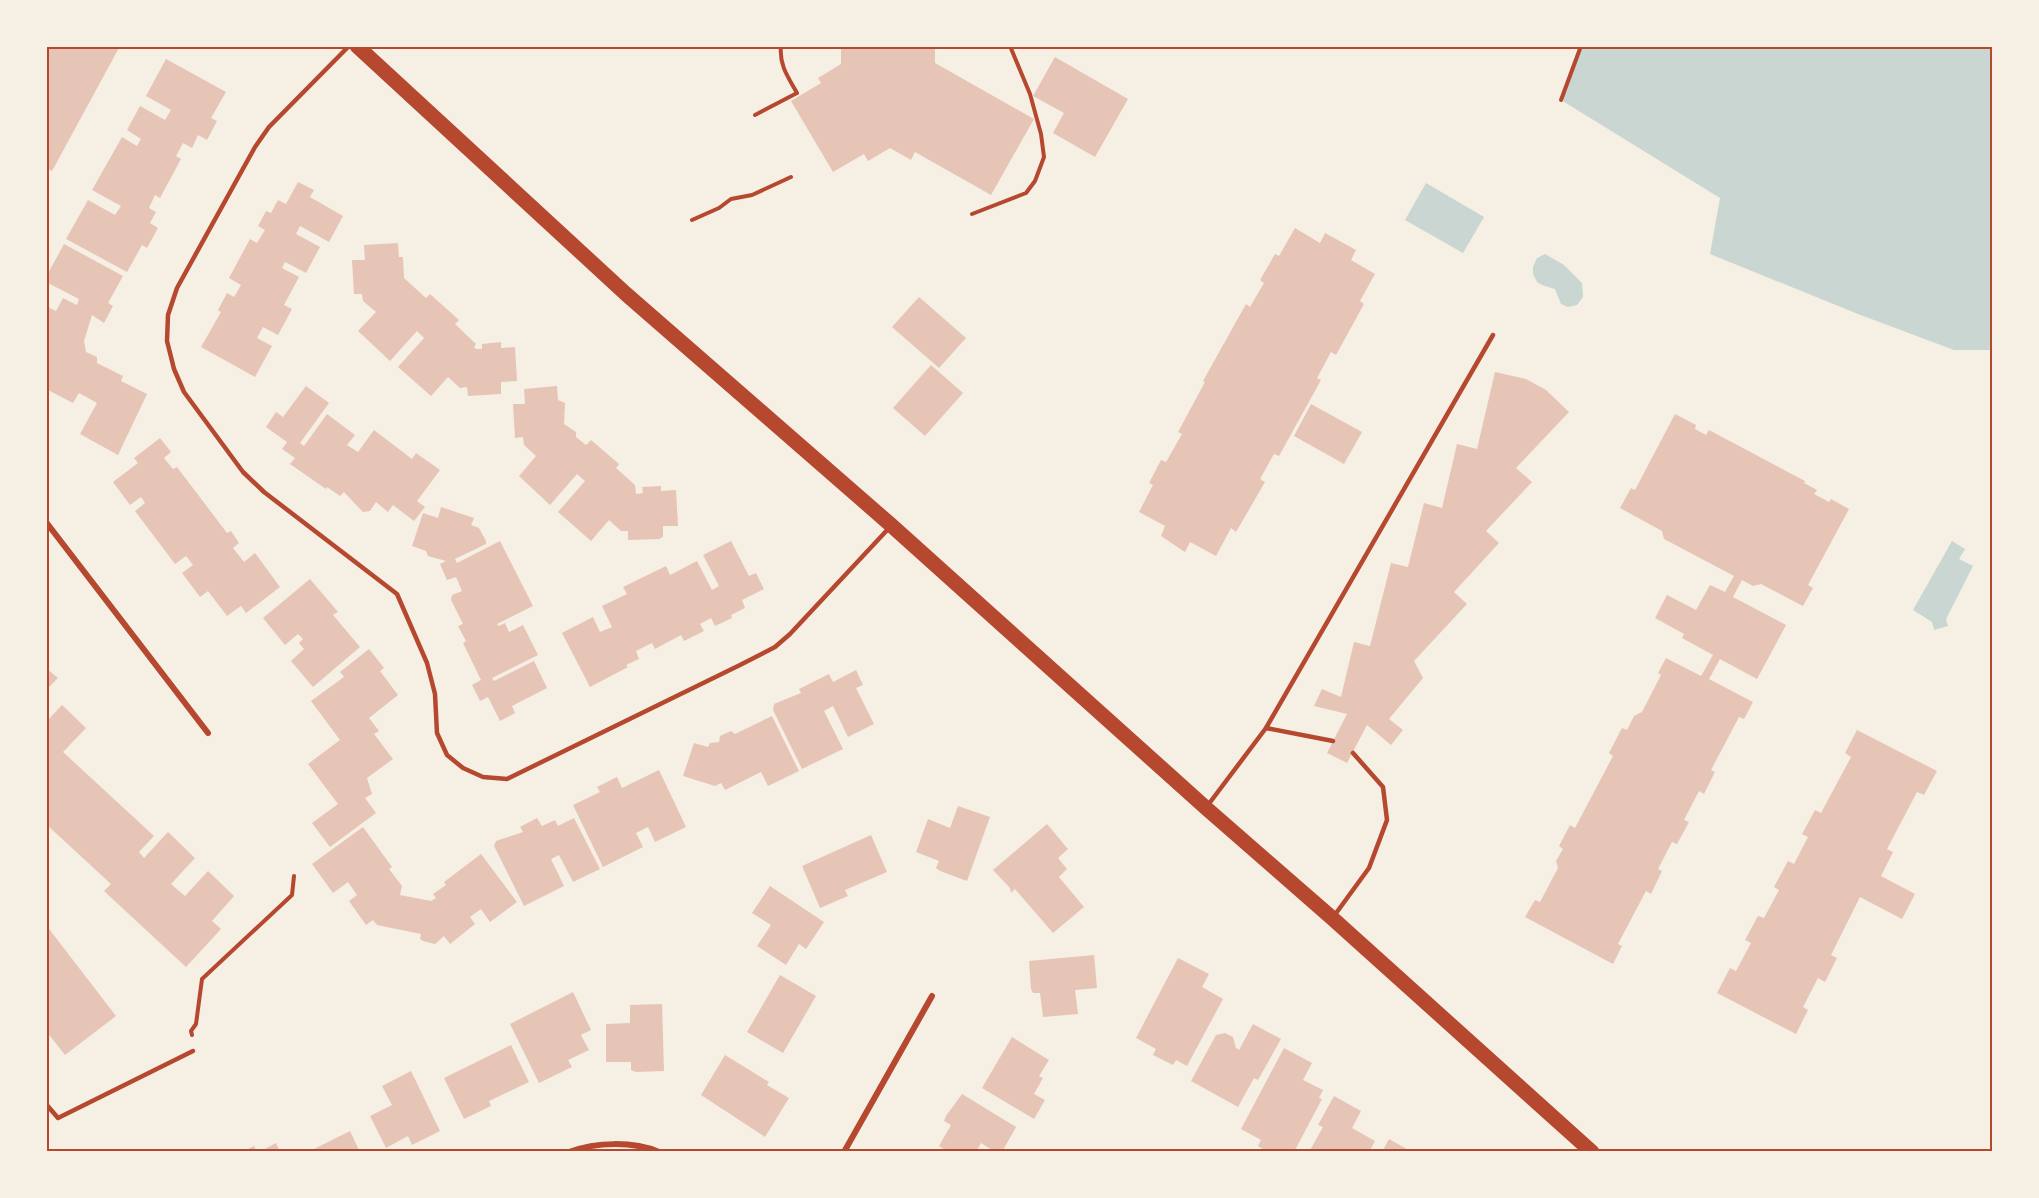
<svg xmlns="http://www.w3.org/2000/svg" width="2039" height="1198" font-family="Barlow,sans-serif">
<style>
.water{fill:#c9d6d2}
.building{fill:#e6c5b7}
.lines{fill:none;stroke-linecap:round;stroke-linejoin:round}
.path{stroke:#b5482f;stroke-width:4}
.service{stroke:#b5482f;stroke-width:4.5}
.minor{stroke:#b5482f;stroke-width:6}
.primary{stroke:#b5482f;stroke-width:15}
.neatline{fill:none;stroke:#b5482f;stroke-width:2}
</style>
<rect width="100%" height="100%" fill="#f6efe4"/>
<g class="water">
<path d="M1581,47H1992V350H1954L1858,314L1710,254L1720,198L1561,100Z"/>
<path d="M1426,183L1484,217L1463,253L1405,220Z"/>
<path d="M1545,254L1564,265L1582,283L1583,297L1577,305L1568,307L1561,304L1555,289L1542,285L1537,282L1533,274V267L1537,258Z"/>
<path d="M1952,541L1965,549L1959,559L1973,566L1946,619L1948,626L1934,630L1932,622L1913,610Z"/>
</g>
<g class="building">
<path d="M46,46H120L52,171L46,168Z"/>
<path d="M841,46H935V63L1034,119L991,195L915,152L911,160L890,148L868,161L864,154L833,172L791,101L821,83L818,78L841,64Z"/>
<path d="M1055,57L1128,99L1095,157L1053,133L1064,113L1033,96Z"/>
<path d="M166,59L226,92L211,118L217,121L207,140L198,135L192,148L183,143L176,156L181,159L160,198L155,195L149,208L156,212L150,223L158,228L147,248L142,245L127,272L66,239L88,200L115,215L121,206L92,190L122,137L137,146L141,139L127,130L140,106L165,120L171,110L146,96Z"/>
<path d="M298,182L314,190L310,197L343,216L329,242L300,226L296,234L320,247L306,273L285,262L282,268L299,277L284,305L292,309L278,335L263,327L257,338L272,346L255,377L201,347L221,312L218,310L227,293L234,297L241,285L229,278L250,239L257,243L265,230L258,226L266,211L271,213L278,200L286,204Z"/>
<path d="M1295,228L1320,243L1325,233L1356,250L1351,260L1375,274L1360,301L1364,304L1336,355L1331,352L1317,378L1321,380L1279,456L1274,454L1260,479L1265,482L1236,532L1231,528L1216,556L1190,542L1185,552L1161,536L1165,526L1139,512L1153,485L1149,483L1161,460L1166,462L1182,434L1178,432L1205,382L1203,381L1246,304L1250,307L1264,283L1260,280L1275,254L1279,256Z"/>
<path d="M398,243L399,257H403L404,278L426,298L430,294L459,320L455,324L476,344L474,347L476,349H482V344L501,342V348L515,347L517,381L501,382V394L468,396L467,387L460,388L448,377L431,396L398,367L424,338L417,331L390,361L358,331L376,312L363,301L362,294H354L352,260H365L364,245Z"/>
<path d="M64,244L123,276L108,303L113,306L104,323L92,315L84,341L86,352L97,357V363L123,376L121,381L147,394L118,455L80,434L97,403L79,393L73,403L46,389L48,380L46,379V306L56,311L63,298L77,305L79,299L46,282V277Z"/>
<path d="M919,297L966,338L939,368L892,327Z"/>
<path d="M931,365L963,393L925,436L893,408Z"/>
<path d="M1495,372L1526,379L1546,390L1569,412L1516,468L1532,482L1486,531L1499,543L1454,592L1467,604L1414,661L1423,678L1389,719L1403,730L1391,745L1367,725L1347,763L1327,753L1347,714L1314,706L1322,689L1341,697L1354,642L1370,646L1391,563L1408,567L1424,503L1442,508L1457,444L1477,449Z"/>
<path d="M306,386L329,403L300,443L304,446L327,414L355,435L347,445L358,452L374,430L412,459L416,453L440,470L417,501L425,507L414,521L393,505L388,512L376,502L370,511L363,512L344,492L340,496L327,487L326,489L290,464L295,458L282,449L287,442L266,427L276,412L283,417Z"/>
<path d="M557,386L558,400L565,403L564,424L576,432V437L586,445L591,440L619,464L616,468L635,485L636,494L643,493L642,487L661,486V491L676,490L678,526H663V537L659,539L628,540V531H621L609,520L591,541L558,512L585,481L577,474L550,505L519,476L536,456L524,445L523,437L515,438L513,404H525L524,389Z"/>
<path d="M1311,404L1362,432L1344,464L1294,436Z"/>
<path d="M1675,414L1696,425L1695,429L1706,435L1709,430L1805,481L1804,483L1817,490L1814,494L1829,502L1831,499L1849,509L1808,585L1813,588L1803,606L1761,584L1753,586L1742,580L1733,597L1786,625L1757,679L1720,659L1709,679L1753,702L1744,719L1739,717L1711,770L1715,772L1704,794L1699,791L1684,820L1689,822L1677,844L1672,842L1658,869L1662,871L1651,894L1646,891L1618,944L1622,946L1613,964L1525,917L1535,900L1540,902L1558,868L1556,861L1563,849L1559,846L1570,825L1575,828L1613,756L1609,753L1622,728L1627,730L1634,716L1642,712L1661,675L1658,673L1666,658L1701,676L1713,655L1682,638L1684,634L1655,618L1667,595L1696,610L1710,585L1725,592L1734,576L1664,539L1662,531L1620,508L1631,488L1635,490Z"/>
<path d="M160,438L171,452L164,458L173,469L177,467L227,533L231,531L239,543L233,548L244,562L255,553L280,587L246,613L241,606L227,616L208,591L200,597L182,573L193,565L186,556L175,564L135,511L145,503L141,497L130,505L113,482L138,463L134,458Z"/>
<path d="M441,507L474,518L471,525L479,528L486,541V544L455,559L457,563L500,541L533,606L497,624L499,626L505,623L509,632L523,625L538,655L492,678L494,681L534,661L547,688L512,706L515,713L500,721L488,697L480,701L472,685L481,680L463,643L466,641L458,626L463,624L451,600L452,595L462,591L456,577L447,580L440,564L446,561L428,556L426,551L412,546L423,513L438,518Z"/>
<path d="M731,541L749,576L756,573L764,589L742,600L745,608L731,615L732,618L715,626L711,618L700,624L704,631L684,641L681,635L655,649L652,643L636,651L639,659L626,665L628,667L590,687L562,633L593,617L600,632L612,627L602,606L627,594L623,587L666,566L670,575L697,561L712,590L719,586L703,555Z"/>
<path d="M310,579L338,612L333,615L360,647L313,687L291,661L304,649L299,643L303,639L298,634L285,645L263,618Z"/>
<path d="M369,649L384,668L380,671L398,695L369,718L379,731L374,734L393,759L367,778L372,794L365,798L376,813L330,847L312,823L338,804L308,764L340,740L311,701L344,677L340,672Z"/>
<path d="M46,668L58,678L46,690Z"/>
<path d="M856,670L863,685L856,688L874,724L848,737L833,706L824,711L843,749L802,769L773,710L774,704L801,693L799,689L829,674L833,682Z"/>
<path d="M62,705L86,728L63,752L154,836L139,852L144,858L168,832L195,858L171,884L185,896L208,871L234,896L212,921L221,929L186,967L104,891L111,884L46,824V722Z"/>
<path d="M772,716L799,771L768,786L761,772L725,790L721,783L715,786L683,776L694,743L708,747L710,743L719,742L720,736L731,731L735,734Z"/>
<path d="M1857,730L1937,771L1924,795L1917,792L1887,849L1893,852L1881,876L1915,894L1902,919L1860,897L1831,955L1837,958L1825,982L1818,978L1803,1007L1808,1010L1796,1034L1717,993L1730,968L1736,971L1751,943L1745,940L1758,916L1764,918L1779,890L1774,887L1788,861L1794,864L1808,837L1802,834L1815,810L1821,813L1851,757L1845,753Z"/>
<path d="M659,770L686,827L655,842L648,827L636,833L643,847L603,867L573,805L600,792L597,787L617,777L622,788Z"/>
<path d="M958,806L990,817L967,881L940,871L936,868L939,861L916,852L928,819L950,828Z"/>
<path d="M537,818L542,826L555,820L558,826L574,818L600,869L573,882L559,855L551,859L564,886L524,906L494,846L496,841L523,832L520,827Z"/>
<path d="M1047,824L1068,849L1058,858L1067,869L1059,877L1084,907L1053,933L1015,889L1011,893L1010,888L993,870Z"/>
<path d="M363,827L392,867L389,869L402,886L400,895L431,901L436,898L433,894L446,885L444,882L481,854L517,902L490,922L481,909L470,917L475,924L450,944L444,936L435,944L423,941L420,939L421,934L377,925L373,920L366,925L349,901L357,895L348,882L333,893L312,864Z"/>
<path d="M871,835L887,872L845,890L848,896L820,908L802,866Z"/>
<path d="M770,886L824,922L806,949L799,944L786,965L757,946L771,925L752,913Z"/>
<path d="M46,925L116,1016L65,1055L46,1031Z"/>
<path d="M1094,955L1097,988L1075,990L1078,1014L1043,1017L1040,993H1033L1031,989L1029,961Z"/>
<path d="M1178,958L1209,974L1202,987L1223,999L1187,1066L1176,1060L1173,1065L1153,1055L1156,1049L1136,1038Z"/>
<path d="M780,975L816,996L783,1053L747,1032Z"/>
<path d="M573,992L591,1030L581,1035L589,1050L568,1060L572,1067L539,1083L510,1024Z"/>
<path d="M662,1004L664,1071L636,1072L631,1070V1062H606V1024L630,1023V1005Z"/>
<path d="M1253,1024L1281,1039L1258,1080L1254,1078L1238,1107L1191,1081L1216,1035L1225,1033L1233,1037L1236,1048L1239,1050Z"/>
<path d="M1012,1037L1049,1060L1039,1076L1043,1078L1034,1094L1045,1100L1034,1119L982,1088Z"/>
<path d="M511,1045L529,1082L489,1101L491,1106L464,1119L444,1078Z"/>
<path d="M1284,1048L1312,1063L1303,1080L1323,1090L1319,1098L1322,1099L1294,1152L1280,1150L1267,1152L1258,1146L1261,1140L1241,1129Z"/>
<path d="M725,1055L769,1082L767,1085L789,1098L765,1137L701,1095Z"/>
<path d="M411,1071L440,1131L412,1145L408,1136L386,1148L370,1116L392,1105L382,1086Z"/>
<path d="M962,1094L1016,1127L1002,1152H995L981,1143L976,1152H948L939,1146L951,1125L944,1121L946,1116Z"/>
<path d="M1334,1096L1361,1111L1352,1128L1375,1141L1369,1152H1309L1323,1127L1318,1125Z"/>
<path d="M350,1131L360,1152H308Z"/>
<path d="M1389,1139L1412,1152H1382Z"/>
<path d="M276,1143L280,1152H259Z"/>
<path d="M254,1146L257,1152H242Z"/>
</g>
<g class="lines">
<g class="path">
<path d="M1561,100L1581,46"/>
<path d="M755,115L797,93C788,77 779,65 781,46"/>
<path d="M972,214L1026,193L1035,181L1044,157L1041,134L1030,94L1010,46"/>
<path d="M692,220L719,208L731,199L752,195L791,177"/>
<path d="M192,1035L191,1031L196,1024L202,979L292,895L294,876"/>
</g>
<g class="service">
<path d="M349,46L269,127L255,147L177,288L168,315L167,341L174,369L184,392L243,472L264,492L397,594L427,663L435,694L437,733L447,755L463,768L483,777L507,779L740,665L775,647L790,634L890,527"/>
<path d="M1266,728L1493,335"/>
<path d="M1208,805L1266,728L1333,741"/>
<path d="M1334,916L1369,868L1387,820L1383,787L1353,753"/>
<path d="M46,1104L58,1118L193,1051"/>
</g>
<g class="minor">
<path d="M46,522L208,733"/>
<path d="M569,1152C596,1142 633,1141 659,1152"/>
<path d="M844,1152L932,996"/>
</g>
<path class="primary" d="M357,46L626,294L891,525L1206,808L1332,918L1592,1152"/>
</g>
<rect width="2039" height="1198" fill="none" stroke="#f6efe4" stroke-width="96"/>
<rect x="48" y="48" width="1943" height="1102" class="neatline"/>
</svg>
